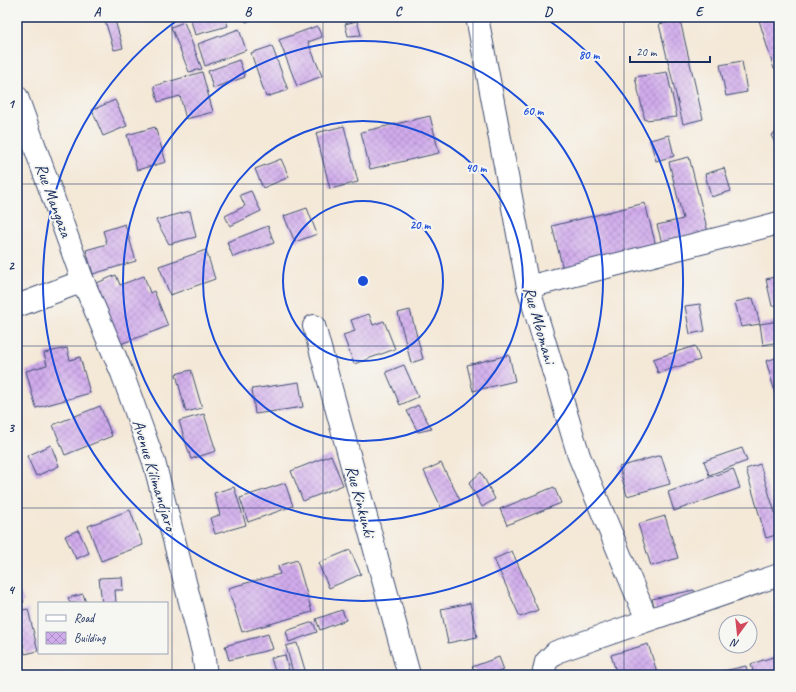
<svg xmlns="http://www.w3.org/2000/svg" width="796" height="692" font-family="Caveat,sans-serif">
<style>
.building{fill:url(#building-cross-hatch)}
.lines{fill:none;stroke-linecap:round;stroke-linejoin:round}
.minor-casing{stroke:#3c4b70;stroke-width:24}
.minor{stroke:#fff;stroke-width:22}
.grid{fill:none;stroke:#1b2f5e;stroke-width:1;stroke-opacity:0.55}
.ring{fill:none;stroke:#1d4ed8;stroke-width:2}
.labels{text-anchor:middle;stroke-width:4;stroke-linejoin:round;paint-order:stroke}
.street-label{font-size:17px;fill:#1b2f5e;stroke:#f6f6f2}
.centre{fill:#1d4ed8;stroke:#f6f6f2;stroke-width:2}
.ring-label{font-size:12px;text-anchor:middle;font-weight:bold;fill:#1d4ed8;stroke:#f6f6f2;stroke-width:4;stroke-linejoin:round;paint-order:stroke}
.neatline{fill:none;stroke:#1b2f5e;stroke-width:1.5}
.grid-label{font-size:13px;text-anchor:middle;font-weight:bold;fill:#1b2f5e}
</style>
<defs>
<pattern id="building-cross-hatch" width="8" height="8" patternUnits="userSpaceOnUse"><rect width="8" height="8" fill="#d1acec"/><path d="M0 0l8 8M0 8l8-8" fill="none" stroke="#a98cc2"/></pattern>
</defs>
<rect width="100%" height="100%" fill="#f6f6f2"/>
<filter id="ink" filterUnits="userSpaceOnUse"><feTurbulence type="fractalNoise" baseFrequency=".025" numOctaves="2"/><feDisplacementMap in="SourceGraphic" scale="8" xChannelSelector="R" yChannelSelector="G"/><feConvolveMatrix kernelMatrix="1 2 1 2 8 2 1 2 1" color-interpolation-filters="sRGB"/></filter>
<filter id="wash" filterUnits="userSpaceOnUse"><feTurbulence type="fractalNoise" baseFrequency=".012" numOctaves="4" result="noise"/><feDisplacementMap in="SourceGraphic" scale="16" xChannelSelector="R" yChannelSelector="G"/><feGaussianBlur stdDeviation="0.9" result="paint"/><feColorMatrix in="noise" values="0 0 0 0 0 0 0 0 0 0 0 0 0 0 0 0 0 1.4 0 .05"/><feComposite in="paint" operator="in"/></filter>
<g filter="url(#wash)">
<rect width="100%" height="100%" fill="#f4e8d7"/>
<g id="blocks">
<g class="building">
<path d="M104,17H114L123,48L114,50Z"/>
<path d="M190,17H225L228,26L195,35Z"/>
<path d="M244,17H253L254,19L246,22Z"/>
<path d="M771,17H779V68L774,69L759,20Z"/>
<path d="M680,20L703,119L683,124L659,24Z"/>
<path d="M357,21L361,35L348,36L345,24Z"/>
<path d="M184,22L202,69L189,72L171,27Z"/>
<path d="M317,26L322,37L308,42L322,76L297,86L279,40Z"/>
<path d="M239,29L246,50L205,66L198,44Z"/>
<path d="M272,46L288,90L266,97L251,53Z"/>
<path d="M239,60L245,77L213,88L208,71Z"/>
<path d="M742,61L747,92L726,96L720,65Z"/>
<path d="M202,72L213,112L186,119L180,96L158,102L154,86Z"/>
<path d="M667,72L677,117L645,120L635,77Z"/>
<path d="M115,100L127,126L103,136L92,110Z"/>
<path d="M430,116L439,153L370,169L361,132Z"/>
<path d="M344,126L358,182L330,189L316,133Z"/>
<path d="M155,127L166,162L137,170L127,135Z"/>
<path d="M779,132V149H778L771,135Z"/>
<path d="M669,135L674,156L656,161L650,140Z"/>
<path d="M689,157L709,236L663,247L657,225L683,219L669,162Z"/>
<path d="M281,159L289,177L263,188L255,169Z"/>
<path d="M724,168L731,191L711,197L705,174Z"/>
<path d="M251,191L261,211L230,226L225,216L245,206L240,195Z"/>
<path d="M645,203L657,250L564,273L552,226Z"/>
<path d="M307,208L317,234L295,242L284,216Z"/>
<path d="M190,211L196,237L169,244L156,220Z"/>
<path d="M125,224L136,261L93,274L86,250L107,244L103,231Z"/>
<path d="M268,226L274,243L233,257L227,242Z"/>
<path d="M206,250L215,279L170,295L159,266Z"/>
<path d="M116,275L120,285L144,276L150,293L154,291L168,326L118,345L92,285Z"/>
<path d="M779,276V304L772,306L766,279Z"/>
<path d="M753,298L760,324L741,327L735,302Z"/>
<path d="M700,304L705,331L690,334L685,306Z"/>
<path d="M410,310L423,359L411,363L398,313Z"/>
<path d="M369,314L373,325L384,321L395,349L354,364L343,335L355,331L351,320Z"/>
<path d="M779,321V342L763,345L760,324Z"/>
<path d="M695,346L700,360L658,373L653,359Z"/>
<path d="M67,348L70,360L80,357L90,393L36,408L26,371L47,365L44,353Z"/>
<path d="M509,355L515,381L473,391L467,365Z"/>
<path d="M779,357V406L766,361Z"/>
<path d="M404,365L418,397L400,405L386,372Z"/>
<path d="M191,370L202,408L186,412L176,374Z"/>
<path d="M299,382L303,407L255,414L252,389Z"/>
<path d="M418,405L432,429L418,432L407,411Z"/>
<path d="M100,406L112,436L65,455L53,425Z"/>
<path d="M204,414L216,451L191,459L179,421Z"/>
<path d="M51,445L59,466L36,476L27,456Z"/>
<path d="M742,448L747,461L709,475L704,461Z"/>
<path d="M331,455L343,485L303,501L291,471Z"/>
<path d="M661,455L670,484L627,496L619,467Z"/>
<path d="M441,463L460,500L442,509L424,471Z"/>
<path d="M760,464L779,526V534L766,538L746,469Z"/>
<path d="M733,469L740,488L674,511L668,492Z"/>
<path d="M481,472L495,499L482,507L469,483Z"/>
<path d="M285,483L293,506L248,522L240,498Z"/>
<path d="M234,487L246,525L215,534L210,518L220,515L214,493Z"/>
<path d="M554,487L561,503L507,525L500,509Z"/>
<path d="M130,510L143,545L101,561L88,526Z"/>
<path d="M665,516L678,558L651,566L638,524Z"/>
<path d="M78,530L89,553L76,559L65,536Z"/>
<path d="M350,550L361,574L329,588L318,563Z"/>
<path d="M512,551L538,610L520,617L494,559Z"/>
<path d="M297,560L312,612L242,632L228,588L280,574L278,566Z"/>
<path d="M122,577L123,590H115L116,603H102L99,578Z"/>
<path d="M17,584L24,602L17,604Z"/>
<path d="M694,590L697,604L656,613L652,599Z"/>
<path d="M83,594L86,603H70L68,598Z"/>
<path d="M470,603L477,637L448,643L441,609Z"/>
<path d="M28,609L38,651L25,654L20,630H17V611Z"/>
<path d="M342,610L346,620L320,630L316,619Z"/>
<path d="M313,622L317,632L289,642L286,631Z"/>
<path d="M268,634L273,649L229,660L225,646Z"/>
<path d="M297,643L305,670L293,673L286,646Z"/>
<path d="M648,644L658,675H617L611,655Z"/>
<path d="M285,655L290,675H276L271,658Z"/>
<path d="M779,655V675H754L751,664Z"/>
<path d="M499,657L504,670L490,675H479L472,667Z"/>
<path d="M746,666L748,675H710V674Z"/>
</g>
</g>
</g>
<g filter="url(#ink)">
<use href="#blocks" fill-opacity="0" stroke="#3c4b70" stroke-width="1"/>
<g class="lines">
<defs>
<g id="minor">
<path d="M477,17L528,287L579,456L647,620"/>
<path d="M17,97L83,281L122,373L154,462L203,652L206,675"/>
<path d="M528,287L779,223"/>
<path d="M17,306L83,281"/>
<path d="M314,326L409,675"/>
<path d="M543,675L546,662L556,652L779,575"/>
</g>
</defs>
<use href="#minor" class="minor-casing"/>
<use href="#minor" class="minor"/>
</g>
</g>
<path class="grid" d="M172,17V675M323,17V675M473,17V675M624,17V675M17,184H779M17,346H779M17,508H779"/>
<g class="ring">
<circle cx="363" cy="281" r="80"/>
<circle cx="363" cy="281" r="160"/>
<circle cx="363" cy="281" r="240"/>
<path d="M544 17A320 320 0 1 1 182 17"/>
</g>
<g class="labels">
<g class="street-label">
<text transform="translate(54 200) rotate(70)" y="6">Rue Mangaza</text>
<text transform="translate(540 325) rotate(74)" y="6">Rue Mbomani</text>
<text transform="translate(155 475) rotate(73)" y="6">Avenue Kilimandjaro</text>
<text transform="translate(361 501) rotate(75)" y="6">Rue Kinkunki</text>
</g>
</g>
<circle cx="363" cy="281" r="6" class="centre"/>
<g class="ring-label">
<text x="589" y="59">80 m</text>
<text x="533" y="115">60 m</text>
<text x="476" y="172">40 m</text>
<text x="420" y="229">20 m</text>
</g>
<rect width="796" height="692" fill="none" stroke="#f6f6f2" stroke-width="44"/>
<rect x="38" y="602" width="130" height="52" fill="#f6f6f2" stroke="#9ea6b7"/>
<rect x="46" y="615" width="20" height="6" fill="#ffffff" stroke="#9ea6b7"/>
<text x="74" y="622" font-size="12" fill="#1b2f5e">Road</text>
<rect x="46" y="632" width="20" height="12" fill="url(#building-cross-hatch)" stroke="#9ea6b7"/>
<text x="74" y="642" font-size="12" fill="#1b2f5e">Building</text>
<g transform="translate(738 634) rotate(195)"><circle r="19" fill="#f6f6f2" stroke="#9ea6b7"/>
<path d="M0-3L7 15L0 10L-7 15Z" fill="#d1495b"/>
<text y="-6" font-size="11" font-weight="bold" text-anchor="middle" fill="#1b2f5e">N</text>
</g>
<path d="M630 56v6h80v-6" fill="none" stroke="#1b2f5e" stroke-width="2"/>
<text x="636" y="56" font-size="12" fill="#1b2f5e" stroke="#f6f6f2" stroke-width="3" paint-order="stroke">20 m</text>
<rect x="22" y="22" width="752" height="648" class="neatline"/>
<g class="grid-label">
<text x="97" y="16">A</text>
<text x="248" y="16">B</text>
<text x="398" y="16">C</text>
<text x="548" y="16">D</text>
<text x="699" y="16">E</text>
<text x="11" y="108">1</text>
<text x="11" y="270">2</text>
<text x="11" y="432">3</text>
<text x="11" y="594">4</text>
</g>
</svg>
